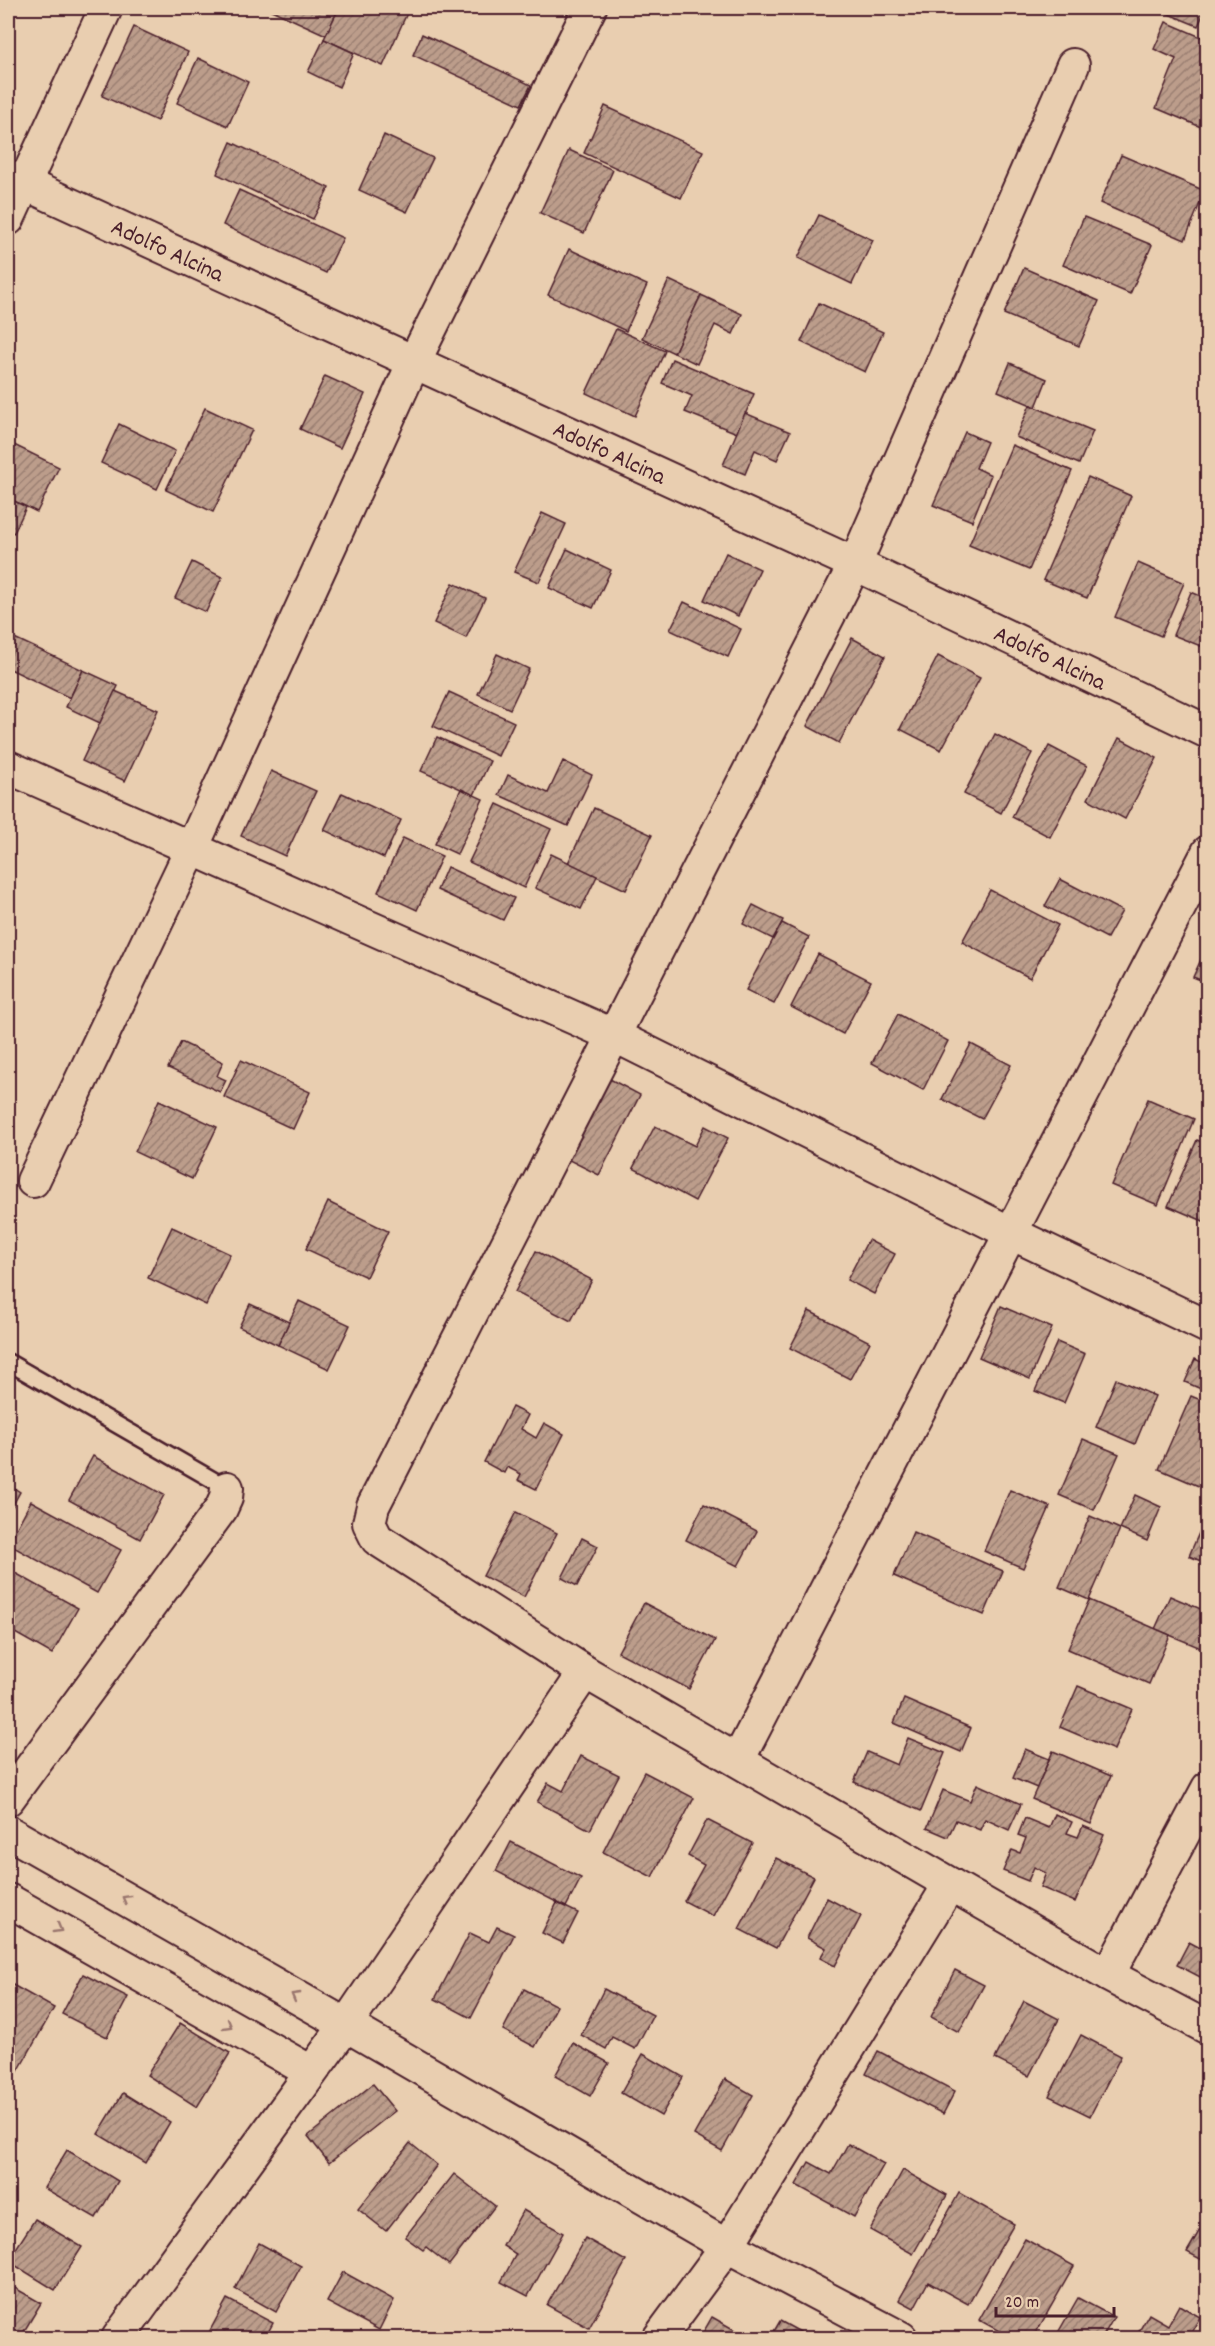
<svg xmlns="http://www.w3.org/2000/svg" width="1215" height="2346" font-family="Dekko,sans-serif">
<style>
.building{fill:url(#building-hatch);stroke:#4a1f2b;stroke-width:1.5}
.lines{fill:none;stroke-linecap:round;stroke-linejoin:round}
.lane-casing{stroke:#4a1f2b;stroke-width:20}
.street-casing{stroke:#4a1f2b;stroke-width:36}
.lane{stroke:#e9ceb0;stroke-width:15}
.street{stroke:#e9ceb0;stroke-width:32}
.oneway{stroke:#9a766e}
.labels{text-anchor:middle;stroke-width:4.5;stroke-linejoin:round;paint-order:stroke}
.street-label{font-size:24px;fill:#4a1f2b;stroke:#e9ceb0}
</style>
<defs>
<pattern id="building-hatch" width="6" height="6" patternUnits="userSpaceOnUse" patternTransform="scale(1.5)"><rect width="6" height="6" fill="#bc9d8b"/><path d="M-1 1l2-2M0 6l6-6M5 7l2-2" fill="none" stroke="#9b7f72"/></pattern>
</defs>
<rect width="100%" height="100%" fill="#e9ceb0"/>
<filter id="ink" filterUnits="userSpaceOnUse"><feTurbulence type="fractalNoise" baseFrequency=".0167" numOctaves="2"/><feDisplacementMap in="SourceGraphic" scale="12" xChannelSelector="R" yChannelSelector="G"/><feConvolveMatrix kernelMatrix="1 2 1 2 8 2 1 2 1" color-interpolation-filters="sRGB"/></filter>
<g filter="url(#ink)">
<g class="building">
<path d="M267,8H339L326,35Z"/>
<path d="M339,8H401L408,11L383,66L324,39Z"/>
<path d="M1154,8H1206L1198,26Z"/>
<path d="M1166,22L1208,40V130L1156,108L1176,59L1154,49Z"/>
<path d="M134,27L188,52L157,121L102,96Z"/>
<path d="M422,34L531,85L521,105L413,55Z"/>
<path d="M324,39L354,53L339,87L308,72Z"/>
<path d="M198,58L248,82L228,126L177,103Z"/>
<path d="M605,106L703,151L681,198L584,153Z"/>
<path d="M384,135L433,158L407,212L359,190Z"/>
<path d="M231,142L329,188L313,219L217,174Z"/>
<path d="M569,150L613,170L584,233L540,213Z"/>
<path d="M1121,155L1205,191L1185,240L1100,203Z"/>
<path d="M239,190L343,238L326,273L223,225Z"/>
<path d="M819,215L873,240L852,284L798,258Z"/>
<path d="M1084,217L1152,245L1130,294L1063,265Z"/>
<path d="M569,249L647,285L626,331L548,295Z"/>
<path d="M1024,268L1099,301L1079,346L1004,314Z"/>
<path d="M669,280L701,295L674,353L642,338Z"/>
<path d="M701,295L742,314L733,334L715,325L697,364L674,353Z"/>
<path d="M819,303L883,332L865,372L801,342Z"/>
<path d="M616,329L665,351L635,416L586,393Z"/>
<path d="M672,359L754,394L737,433L685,412L692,396L662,383Z"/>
<path d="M1010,363L1047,379L1036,407L998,391Z"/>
<path d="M325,376L365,394L340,448L300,429Z"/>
<path d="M1030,405L1093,431L1079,464L1016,437Z"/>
<path d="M205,408L252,430L213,512L166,490Z"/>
<path d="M745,413L790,432L777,460L755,450L745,474L723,465Z"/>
<path d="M119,424L175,451L157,489L101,463Z"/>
<path d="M965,432L987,442L976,468L991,475L972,521L933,505Z"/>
<path d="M8,442L59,467L37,512L8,498Z"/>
<path d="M1012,445L1072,471L1029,570L969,545Z"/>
<path d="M1088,477L1131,496L1087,598L1043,580Z"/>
<path d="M8,498L26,507L14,533L8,530Z"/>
<path d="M542,513L566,524L539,582L514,572Z"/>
<path d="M567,549L611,570L593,608L549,588Z"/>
<path d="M726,553L760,569L738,616L704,600Z"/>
<path d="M192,562L222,577L206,612L175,598Z"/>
<path d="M1138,563L1184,583L1161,636L1115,617Z"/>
<path d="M453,583L485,598L466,638L434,623Z"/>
<path d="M1191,592L1208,599V649L1173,635Z"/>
<path d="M684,602L741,629L728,657L670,630Z"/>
<path d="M8,635L83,670L70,698L8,668Z"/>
<path d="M852,638L885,656L839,743L807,726Z"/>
<path d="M497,654L529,669L510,709L478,694Z"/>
<path d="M938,656L980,678L941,750L900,729Z"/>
<path d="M83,670L118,686L100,723L66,707Z"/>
<path d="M115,691L158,710L125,781L82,761Z"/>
<path d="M449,692L514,722L498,756L433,726Z"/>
<path d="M995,734L1032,753L1001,813L964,794Z"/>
<path d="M437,737L490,761L474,795L421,771Z"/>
<path d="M1119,738L1157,758L1125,819L1088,799Z"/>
<path d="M1049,746L1087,766L1050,837L1012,817Z"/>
<path d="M563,761L592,775L568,826L499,795L508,775L548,793Z"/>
<path d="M271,771L316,791L285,856L241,836Z"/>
<path d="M461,789L483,799L457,854L435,844Z"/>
<path d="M342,793L401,820L384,858L324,830Z"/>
<path d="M497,804L551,829L524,888L469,862Z"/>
<path d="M594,808L652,835L626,890L568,863Z"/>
<path d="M403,838L442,856L417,910L378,892Z"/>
<path d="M551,854L597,876L581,909L535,888Z"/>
<path d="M447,867L514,898L503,920L437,890Z"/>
<path d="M1060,879L1122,911L1107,938L1045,906Z"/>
<path d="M990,890L1058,925L1030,978L962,942Z"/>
<path d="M753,905L783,920L773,939L743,924Z"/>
<path d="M782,923L809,937L774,1004L746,990Z"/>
<path d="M1208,944V983L1193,977Z"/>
<path d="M818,954L871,981L843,1034L791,1007Z"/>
<path d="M898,1014L948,1041L923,1090L872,1063Z"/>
<path d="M181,1042L223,1062L217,1076L226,1080L220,1092L168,1068Z"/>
<path d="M971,1044L1011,1065L982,1119L942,1099Z"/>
<path d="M241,1060L310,1092L293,1129L224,1097Z"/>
<path d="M608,1078L640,1095L599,1175L565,1158Z"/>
<path d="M1148,1099L1194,1119L1158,1205L1111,1185Z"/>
<path d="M159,1100L217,1127L192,1179L135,1152Z"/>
<path d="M655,1126L695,1146L705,1126L728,1138L695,1201L633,1168Z"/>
<path d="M1197,1140L1208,1144V1223L1168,1206Z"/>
<path d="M328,1202L388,1231L366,1277L306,1249Z"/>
<path d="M172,1227L230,1254L206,1305L148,1278Z"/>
<path d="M868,1240L895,1254L874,1294L847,1280Z"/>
<path d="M536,1251L592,1280L571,1321L515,1292Z"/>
<path d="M299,1301L350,1325L329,1369L278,1345Z"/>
<path d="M250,1304L289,1322L278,1345L239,1327Z"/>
<path d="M1001,1306L1052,1328L1030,1379L979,1357Z"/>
<path d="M809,1311L870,1342L850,1379L790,1348Z"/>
<path d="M1057,1342L1085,1354L1064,1403L1035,1391Z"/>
<path d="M1195,1359L1208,1365V1392L1185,1382Z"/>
<path d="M1116,1379L1155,1396L1135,1444L1096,1427Z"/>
<path d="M1191,1396L1208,1403V1490L1159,1469Z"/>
<path d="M512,1407L528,1415L521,1429L536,1438L544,1423L564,1434L536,1489L518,1480L521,1474L507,1467L504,1473L484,1462Z"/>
<path d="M1083,1439L1119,1454L1094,1510L1059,1495Z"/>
<path d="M93,1456L164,1495L140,1539L69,1500Z"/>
<path d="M8,1484L20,1492L8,1514Z"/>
<path d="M1010,1490L1050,1507L1023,1568L984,1551Z"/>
<path d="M1135,1495L1161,1507L1147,1541L1120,1529Z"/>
<path d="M31,1501L121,1550L97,1593L8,1544Z"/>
<path d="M704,1504L757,1531L738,1566L686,1540Z"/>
<path d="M516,1512L557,1533L524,1597L483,1576Z"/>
<path d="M1208,1512V1564L1189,1556Z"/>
<path d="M1090,1516L1120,1529L1089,1600L1059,1587Z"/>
<path d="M913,1532L1003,1571L984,1615L894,1576Z"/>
<path d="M582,1538L598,1546L577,1586L562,1578Z"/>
<path d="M8,1569L78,1608L52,1654L8,1629Z"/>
<path d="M1170,1596L1208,1612V1651L1155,1629Z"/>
<path d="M1089,1600L1170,1635L1149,1684L1068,1649Z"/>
<path d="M644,1603L715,1640L689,1689L618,1652Z"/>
<path d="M1078,1686L1132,1709L1114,1750L1060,1727Z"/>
<path d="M904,1699L971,1728L961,1752L894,1723Z"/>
<path d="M908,1738L945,1753L921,1811L854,1782L867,1752L897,1765Z"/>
<path d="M1025,1749L1049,1759L1037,1788L1013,1778Z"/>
<path d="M1053,1751L1111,1776L1091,1824L1032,1799Z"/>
<path d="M581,1756L619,1775L590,1830L537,1802L548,1783L563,1791Z"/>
<path d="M644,1772L694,1798L652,1877L603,1852Z"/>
<path d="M977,1784L1021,1804L1009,1830L985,1819L980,1830L956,1820L948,1837L927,1828L943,1790L970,1801Z"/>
<path d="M1055,1814L1072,1822L1067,1833L1078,1837L1083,1826L1104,1835L1075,1902L1040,1887L1046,1873L1034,1867L1028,1881L1003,1871L1012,1850L1020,1853L1026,1838L1018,1835L1025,1818L1049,1828Z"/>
<path d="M707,1820L752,1843L713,1916L684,1901L704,1865L688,1856Z"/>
<path d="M511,1842L581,1878L566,1907L496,1871Z"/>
<path d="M776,1858L814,1877L776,1948L739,1929Z"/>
<path d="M827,1898L861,1916L835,1966L820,1958L826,1948L807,1938Z"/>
<path d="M557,1903L578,1913L563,1943L542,1933Z"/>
<path d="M497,1927L514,1935L471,2018L435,1999L470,1933L489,1942Z"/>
<path d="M1189,1942L1208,1952V1981L1177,1965Z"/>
<path d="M955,1970L984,1985L959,2032L931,2017Z"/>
<path d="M83,1974L128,1997L107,2037L62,2014Z"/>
<path d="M11,1984L54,2008L17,2073L8,2068V1991Z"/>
<path d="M524,1989L557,2006L535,2047L503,2030Z"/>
<path d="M604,1989L653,2015L635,2049L612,2037L606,2049L581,2035Z"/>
<path d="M1024,2001L1059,2019L1029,2076L995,2059Z"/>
<path d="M180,2023L230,2053L197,2107L147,2075Z"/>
<path d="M1081,2035L1121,2056L1090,2116L1049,2096Z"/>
<path d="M573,2043L609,2063L590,2096L555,2076Z"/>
<path d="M878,2051L955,2091L943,2114L866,2074Z"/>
<path d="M643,2054L683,2077L661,2116L621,2093Z"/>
<path d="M725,2079L753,2095L722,2151L694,2135Z"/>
<path d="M373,2084L395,2111L329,2163L308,2136Z"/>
<path d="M123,2093L170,2122L146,2163L98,2134Z"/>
<path d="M410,2143L437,2165L386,2231L358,2209Z"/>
<path d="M848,2144L884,2164L854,2217L796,2185L809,2162L831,2174Z"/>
<path d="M67,2150L118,2181L96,2218L44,2188Z"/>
<path d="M903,2170L947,2195L913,2254L870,2230Z"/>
<path d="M454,2174L495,2206L449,2265L426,2247L423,2250L405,2237Z"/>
<path d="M959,2193L1014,2224L968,2304L928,2282L914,2308L899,2300Z"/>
<path d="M523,2210L563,2233L528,2296L501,2282L516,2254L503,2246Z"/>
<path d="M1208,2216V2263L1187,2252Z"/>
<path d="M35,2219L82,2247L55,2290L8,2261Z"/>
<path d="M585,2238L626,2261L589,2328L547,2305Z"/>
<path d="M1025,2239L1074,2266L1033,2338H1012L979,2320Z"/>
<path d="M259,2243L301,2266L276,2312L235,2289Z"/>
<path d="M343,2272L394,2300L379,2330L327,2302Z"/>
<path d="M8,2284L41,2303L20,2338H8Z"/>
<path d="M1078,2298L1114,2317L1102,2338H1055Z"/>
<path d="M227,2299L273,2323L265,2338H206Z"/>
<path d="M1179,2305L1200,2317L1188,2338H1135L1149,2314L1168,2325Z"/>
<path d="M712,2317L742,2334L739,2338H700Z"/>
<path d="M780,2321L811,2338H770Z"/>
</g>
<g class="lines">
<defs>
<path id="lane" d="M8,1362L227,1488"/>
<g id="street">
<path d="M1073,65L855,564L373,1506L369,1523L377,1539L585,1672L950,1884L1108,1975L1208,2028"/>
<path id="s1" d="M8,176L855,564L1208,732"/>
<path d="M8,219L106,8"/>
<path d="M8,767L615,1036L1011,1233L1208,1327"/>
<path d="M33,1181L192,848L414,362L590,8"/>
<path d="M738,1760L1208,852"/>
<path d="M8,1799L221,1509L226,1498L227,1488"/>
<path d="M8,1832L346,2025L727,2246L901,2338"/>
<path d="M8,1900L311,2072"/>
<path d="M1108,1975L1208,1788"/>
<path d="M118,2338L346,2025L585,1672"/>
<path d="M659,2338L727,2246L950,1884"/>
</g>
</defs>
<use href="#lane" class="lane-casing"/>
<use href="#street" class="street-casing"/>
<use href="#lane" class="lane"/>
<use href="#street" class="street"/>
</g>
<defs><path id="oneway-chevron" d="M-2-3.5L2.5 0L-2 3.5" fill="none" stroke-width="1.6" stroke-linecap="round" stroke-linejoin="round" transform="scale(1.5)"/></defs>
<g class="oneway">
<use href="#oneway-chevron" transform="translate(126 1899) rotate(-150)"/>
<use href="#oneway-chevron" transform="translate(58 1929) rotate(30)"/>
<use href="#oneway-chevron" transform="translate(295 1996) rotate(-150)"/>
<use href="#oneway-chevron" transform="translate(228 2025) rotate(30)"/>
</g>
</g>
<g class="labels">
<g class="street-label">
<text dy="8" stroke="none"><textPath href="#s1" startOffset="176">Adolfo Alcina</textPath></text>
<text dy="8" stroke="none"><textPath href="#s1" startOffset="662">Adolfo Alcina</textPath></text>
<text dy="8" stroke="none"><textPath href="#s1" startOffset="1148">Adolfo Alcina</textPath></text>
</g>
</g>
<rect width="1215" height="2346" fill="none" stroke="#e9ceb0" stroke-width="30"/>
<rect x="15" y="15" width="1185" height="2316" fill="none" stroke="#4a1f2b" stroke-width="2" filter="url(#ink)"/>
<path d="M996 2307v9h118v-9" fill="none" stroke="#4a1f2b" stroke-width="3"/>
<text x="1005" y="2307" font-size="18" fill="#4a1f2b" stroke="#e9ceb0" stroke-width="4.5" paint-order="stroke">20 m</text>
</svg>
